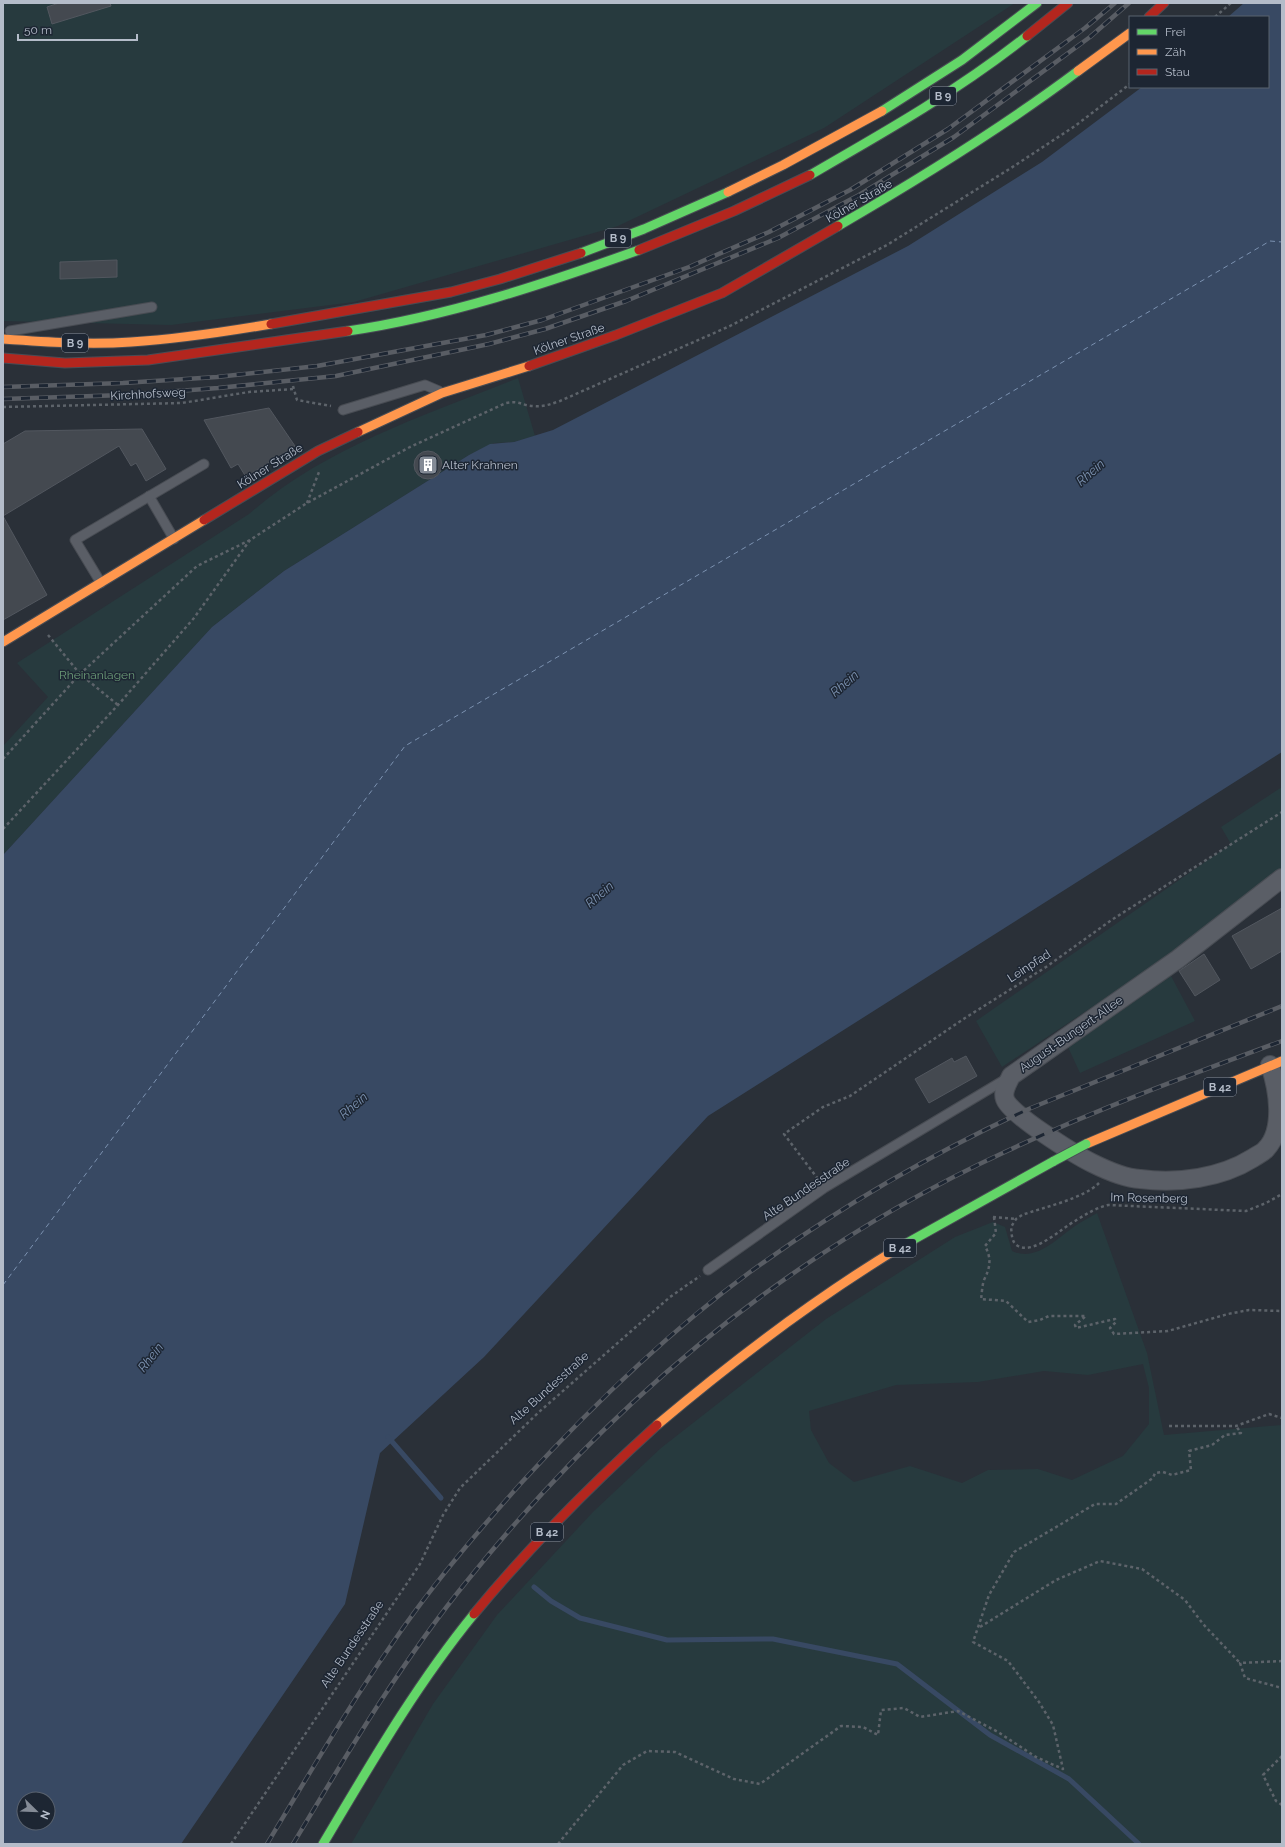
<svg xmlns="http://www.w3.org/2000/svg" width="1285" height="1847" font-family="Raleway,sans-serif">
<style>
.green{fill:#273a3e;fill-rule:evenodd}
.water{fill:#384963;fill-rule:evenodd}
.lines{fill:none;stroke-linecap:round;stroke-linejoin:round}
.stream{stroke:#384963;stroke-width:5}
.ferry{stroke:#7c92b1;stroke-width:1;stroke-dasharray:5 4;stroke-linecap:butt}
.building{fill:#444950;stroke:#52575f}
.lane-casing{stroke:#484c53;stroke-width:11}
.street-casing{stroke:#484c53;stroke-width:20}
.fast-casing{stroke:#484c53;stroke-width:11}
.slow-casing{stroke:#484c53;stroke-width:11}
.jam-casing{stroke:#484c53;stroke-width:11}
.path{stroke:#5d636a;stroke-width:2.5;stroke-dasharray:3 3;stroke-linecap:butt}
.lane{stroke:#5a5e66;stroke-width:9}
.street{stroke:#5a5e66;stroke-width:18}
.fast{stroke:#63d668;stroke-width:9}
.slow{stroke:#ff974d;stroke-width:9}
.jam{stroke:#b3261e;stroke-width:9}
.rail-casing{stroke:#595d64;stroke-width:4.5}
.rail{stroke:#1d2633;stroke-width:3;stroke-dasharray:9;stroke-linecap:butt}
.fast-bridge-casing{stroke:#484c55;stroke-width:11;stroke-linecap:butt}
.jam-bridge-casing{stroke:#484c55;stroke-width:11;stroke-linecap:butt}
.fast-bridge{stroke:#63d668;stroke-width:9}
.jam-bridge{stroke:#b3261e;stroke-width:9}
.labels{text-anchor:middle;stroke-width:3;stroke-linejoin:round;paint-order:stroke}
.shield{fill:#1d2633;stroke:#878f9c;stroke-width:1}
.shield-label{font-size:11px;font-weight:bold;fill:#b4bcc9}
.street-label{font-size:12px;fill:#b4bcc9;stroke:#1d2633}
.poi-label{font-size:12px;fill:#b4bcc9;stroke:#1d2633;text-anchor:start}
.park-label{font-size:12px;fill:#6b9a76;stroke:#1d2633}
.water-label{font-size:13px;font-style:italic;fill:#7c92b1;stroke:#1d2633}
</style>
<rect width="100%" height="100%" fill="#2a3038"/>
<g class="green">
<path d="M3,3H1015L824,128L618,226L354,302L171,325L3,321Z"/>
<path d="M518,378L535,436L514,442L494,443L469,455L284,571L212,627L3,855V746L48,697L17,663L249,514C325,447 426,415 518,378Z"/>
<path d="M1282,787V868L1175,952L1002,1067L976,1021L1231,844L1221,827Z"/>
<path d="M1171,976L1195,1021L1080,1073L1068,1047Z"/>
<path d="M1097,1213L1147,1353L1164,1435L1282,1425V1844H351L433,1704L497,1615L593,1512L661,1448L826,1319L955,1237L993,1222L1005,1227L1012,1251C1037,1263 1059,1236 1078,1224C1084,1220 1091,1217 1097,1213ZM1143,1364L1149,1388V1424L1123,1456L1072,1480L1038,1469L988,1470L962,1483L910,1466L854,1482L829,1463L811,1430L809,1411L896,1385L978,1382L1044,1371L1088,1375Z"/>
</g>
<path class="water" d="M1244,3H1282V752L708,1116L484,1357L380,1453L345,1604L181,1844H3V855L212,627L284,571L469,455L490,444L514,442L553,430L908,246L1042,162L1142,87H1268V17H1228ZM24,1799H48V1823H24Z"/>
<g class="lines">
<g class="stream">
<path d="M388,1437L441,1498"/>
<path d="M534,1587L551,1601L580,1618L667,1640L773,1639L897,1664L990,1735L1069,1779L1139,1844"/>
</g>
<path class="ferry" d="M3,1285L405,746L1270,241L1282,242"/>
</g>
<g class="building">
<path d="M59,3H110L111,6L52,24L47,7Z"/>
<path d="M117,260V277L60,279V262Z"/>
<path d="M269,408L295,446L246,477L238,464L231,468L204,420Z"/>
<path d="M142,429L166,469L146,481L136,463L131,466L119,446L3,516L47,595L3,620V444L25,431Z"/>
<circle cx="428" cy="465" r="14"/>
<path d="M1282,908V951L1251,969L1232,936Z"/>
<path d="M1204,954L1220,980L1195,996L1179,971Z"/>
<path d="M966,1056L977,1076L929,1103L915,1079L952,1058L954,1062Z"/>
</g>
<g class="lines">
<defs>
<g id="lane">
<path d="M10,331L152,307"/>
<path d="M343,410L425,385L439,391"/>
<path d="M149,496L174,539"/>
<path d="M101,583L75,540L204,464"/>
<path d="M708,1270L824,1188L1006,1079"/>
</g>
<path id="street" d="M1270,1065C1278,1089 1285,1129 1266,1149C1263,1153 1257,1155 1253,1158C1221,1178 1178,1184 1140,1179C1124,1178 1106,1170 1092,1163C1076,1155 1008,1113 1005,1099C1002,1091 1008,1083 1011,1076L1178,959L1282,878"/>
<g id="fast">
<path d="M882,111L962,60L1037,3"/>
<path d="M810,175C885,132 959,90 1027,36"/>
<path d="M838,226C921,178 1002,128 1078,71"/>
<path d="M581,253L644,229L728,192"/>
<path d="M900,1247L1054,1161"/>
<path d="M323,1844C370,1765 416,1685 474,1614"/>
</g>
<g id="slow">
<path d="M1078,71L1130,33"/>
<path d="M728,192L783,165L882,111"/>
<path d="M3,339C46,342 89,345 131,342C178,339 224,332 271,324"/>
<path d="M358,432L442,393L529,366"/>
<path d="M3,642L204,520"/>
<path d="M1086,1144L1282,1061"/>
<path d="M657,1425C734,1360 814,1299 900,1247"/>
</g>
<g id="jam">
<path d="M1149,17L1164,3"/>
<path d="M1027,36L1068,3"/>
<path d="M271,324L451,292L500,279L581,253"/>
<path d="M529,366L616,335L722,293L838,226"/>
<path d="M204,520L318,451L358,432"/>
<path d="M474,1614C530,1546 592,1484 657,1425"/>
</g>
</defs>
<use href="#lane" class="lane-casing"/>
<use href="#street" class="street-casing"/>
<use href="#fast" class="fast-casing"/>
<use href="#slow" class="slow-casing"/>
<use href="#jam" class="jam-casing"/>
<g class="path">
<path d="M1215,17L1231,3"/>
<path d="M293,386L297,400L331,406"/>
<path d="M3,407L182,403L249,392L294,389"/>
<path d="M307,503L319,472"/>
<path d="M48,635L80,674L118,705"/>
<path d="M3,759L80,674L197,566L250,540L307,503L410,447L506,403C520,400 522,406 534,406C543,407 551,404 560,401L730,326L887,245L1011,168L1075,126L1130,84"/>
<path d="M3,829L118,705L194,618L250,540"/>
<path d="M818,1179L784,1134L823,1107L850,1096L965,1018L1046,967L1113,919L1282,812"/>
<path d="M1099,1183C1083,1199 1044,1207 1022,1215L1016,1219L1011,1227C1012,1234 1011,1242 1018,1246C1034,1255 1062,1228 1075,1221C1086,1214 1096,1208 1108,1205L1246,1211L1266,1203L1282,1194"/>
<path d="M993,1217L1016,1219"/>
<path d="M994,1217L996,1233L985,1246C992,1259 990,1268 984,1280C982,1286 982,1293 981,1299L1006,1301L1028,1322L1040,1320L1049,1316H1086L1075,1325L1076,1328L1115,1319L1116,1322L1110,1328L1114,1334L1168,1331L1228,1314L1249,1310L1282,1311"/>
<path d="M1169,1426H1236L1269,1414L1282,1418"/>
<path d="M980,1627L1056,1580L1100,1561L1142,1569L1185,1600L1203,1624L1240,1663"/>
<path d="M1282,1661L1240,1663L1245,1678L1282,1688"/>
<path d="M1282,1756L1263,1775L1276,1801L1282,1805"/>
<path d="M231,1844L420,1564L443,1515L460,1488L539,1412L670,1297L700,1276"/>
<path d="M558,1844L623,1765L647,1751L675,1752L734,1779L760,1784L841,1726L863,1727L878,1735L881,1710L904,1708L920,1717L958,1711L998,1732L1036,1757L1063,1769L1053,1725L1039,1702L1008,1661L973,1642L989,1595L1014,1552L1095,1504H1116L1153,1478L1155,1473L1163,1472L1172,1475L1191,1470L1189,1451L1212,1445L1225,1435L1241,1433L1236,1426"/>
</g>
<use href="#lane" class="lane"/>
<use href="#street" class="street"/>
<use href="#fast" class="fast"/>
<use href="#slow" class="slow"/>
<use href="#jam" class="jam"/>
<defs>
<g id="rail">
<path d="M3,387L123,383L217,377L317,366L486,335L542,320L689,267L769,232L850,190L948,129L1085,28L1115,3"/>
<path d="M3,399L124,395L218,388L336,376L489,344L545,329L626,301L778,238L859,195L954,137L1090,37L1129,3"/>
<path d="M267,1844C308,1776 348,1707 394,1641C432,1585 477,1532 523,1481C593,1405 667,1333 750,1272C837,1209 934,1152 1031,1108L1282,1006"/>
<path d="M293,1844C347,1754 401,1662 467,1581C614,1398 794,1249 1007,1151C1097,1109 1190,1075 1282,1041"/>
</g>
</defs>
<use href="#rail" class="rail-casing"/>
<use href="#rail" class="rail"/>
<defs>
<g id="fast-bridge">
<path d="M348,331C449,316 544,284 639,250"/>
<path d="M1054,1161L1086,1144"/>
</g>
<g id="jam-bridge">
<path d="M639,250L734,211L810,175"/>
<path d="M3,358L65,363L148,360L348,331"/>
</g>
</defs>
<use href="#fast-bridge" class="fast-bridge-casing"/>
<use href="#jam-bridge" class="jam-bridge-casing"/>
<use href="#fast-bridge" class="fast-bridge"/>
<use href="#jam-bridge" class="jam-bridge"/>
</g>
<defs>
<symbol id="building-square" viewBox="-11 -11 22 22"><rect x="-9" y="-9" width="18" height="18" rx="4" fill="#848b96" stroke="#1d2633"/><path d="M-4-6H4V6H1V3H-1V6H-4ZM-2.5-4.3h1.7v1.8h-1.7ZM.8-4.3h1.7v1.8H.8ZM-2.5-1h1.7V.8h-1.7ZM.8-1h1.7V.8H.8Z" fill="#fff"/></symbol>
</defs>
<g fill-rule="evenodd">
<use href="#building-square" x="417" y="454" width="22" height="22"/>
</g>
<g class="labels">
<g class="shield">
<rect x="930" y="87" width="26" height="18" rx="3"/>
<rect x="605" y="229" width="26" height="18" rx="3"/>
<rect x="62" y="334" width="26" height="18" rx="3"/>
<rect x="1204" y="1078" width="32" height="18" rx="3"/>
<rect x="884" y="1239" width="32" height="18" rx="3"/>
<rect x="531" y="1523" width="32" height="18" rx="3"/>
</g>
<g class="shield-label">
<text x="943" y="100">B 9</text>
<text x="618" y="242">B 9</text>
<text x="75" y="347">B 9</text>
<text x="1220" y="1091">B 42</text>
<text x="900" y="1252">B 42</text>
<text x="547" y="1536">B 42</text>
</g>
<g class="street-label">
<text transform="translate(859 201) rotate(-30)" y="4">Kölner Straße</text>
<text transform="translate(569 339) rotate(-19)" y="4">Kölner Straße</text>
<text transform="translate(148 394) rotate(-3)" y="4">Kirchhofsweg</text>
<text transform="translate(270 466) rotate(-32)" y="4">Kölner Straße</text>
<text transform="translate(1029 966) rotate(-33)" y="4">Leinpfad</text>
<text transform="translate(1071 1034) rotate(-35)" y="4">August-Bungert-Allee</text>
<text transform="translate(806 1189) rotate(-34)" y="4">Alte Bundesstraße</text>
<text transform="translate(1149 1198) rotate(1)" y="4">Im Rosenberg</text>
<text transform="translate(549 1388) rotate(-42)" y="4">Alte Bundesstraße</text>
<text transform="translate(352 1644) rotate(-56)" y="4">Alte Bundesstraße</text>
</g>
<g class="poi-label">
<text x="442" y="469">Alter Krahnen</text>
</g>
<g class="park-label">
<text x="97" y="679">Rheinanlagen</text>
</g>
<g class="water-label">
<text transform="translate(1090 472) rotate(-41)" y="5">Rhein</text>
<text transform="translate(844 683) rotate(-41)" y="5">Rhein</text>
<text transform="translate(599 894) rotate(-41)" y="5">Rhein</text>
<text transform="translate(353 1105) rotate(-41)" y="5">Rhein</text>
<text transform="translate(150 1357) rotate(-52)" y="5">Rhein</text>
</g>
</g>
<rect width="1285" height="1847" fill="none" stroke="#b4bcc9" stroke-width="8"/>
<rect x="1129" y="16" width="140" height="72" fill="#1d2633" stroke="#59626f"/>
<rect x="1137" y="29" width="20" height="6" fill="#63d668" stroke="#59626f"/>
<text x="1165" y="36" font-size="12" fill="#b4bcc9">Frei</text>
<rect x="1137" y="49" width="20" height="6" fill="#ff974d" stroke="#59626f"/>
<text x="1165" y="56" font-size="12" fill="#b4bcc9">Zäh</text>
<rect x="1137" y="69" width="20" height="6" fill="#b3261e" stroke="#59626f"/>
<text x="1165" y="76" font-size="12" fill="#b4bcc9">Stau</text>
<g transform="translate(36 1811) rotate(113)"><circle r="19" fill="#1d2633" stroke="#59626f"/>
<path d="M0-3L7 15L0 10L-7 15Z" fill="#848b96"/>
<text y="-6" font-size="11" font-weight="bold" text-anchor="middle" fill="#b4bcc9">N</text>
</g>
<path d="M18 34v6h119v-6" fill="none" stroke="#b4bcc9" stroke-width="2"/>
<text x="24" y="34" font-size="12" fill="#b4bcc9" stroke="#1d2633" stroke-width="3" paint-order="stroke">50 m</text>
</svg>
